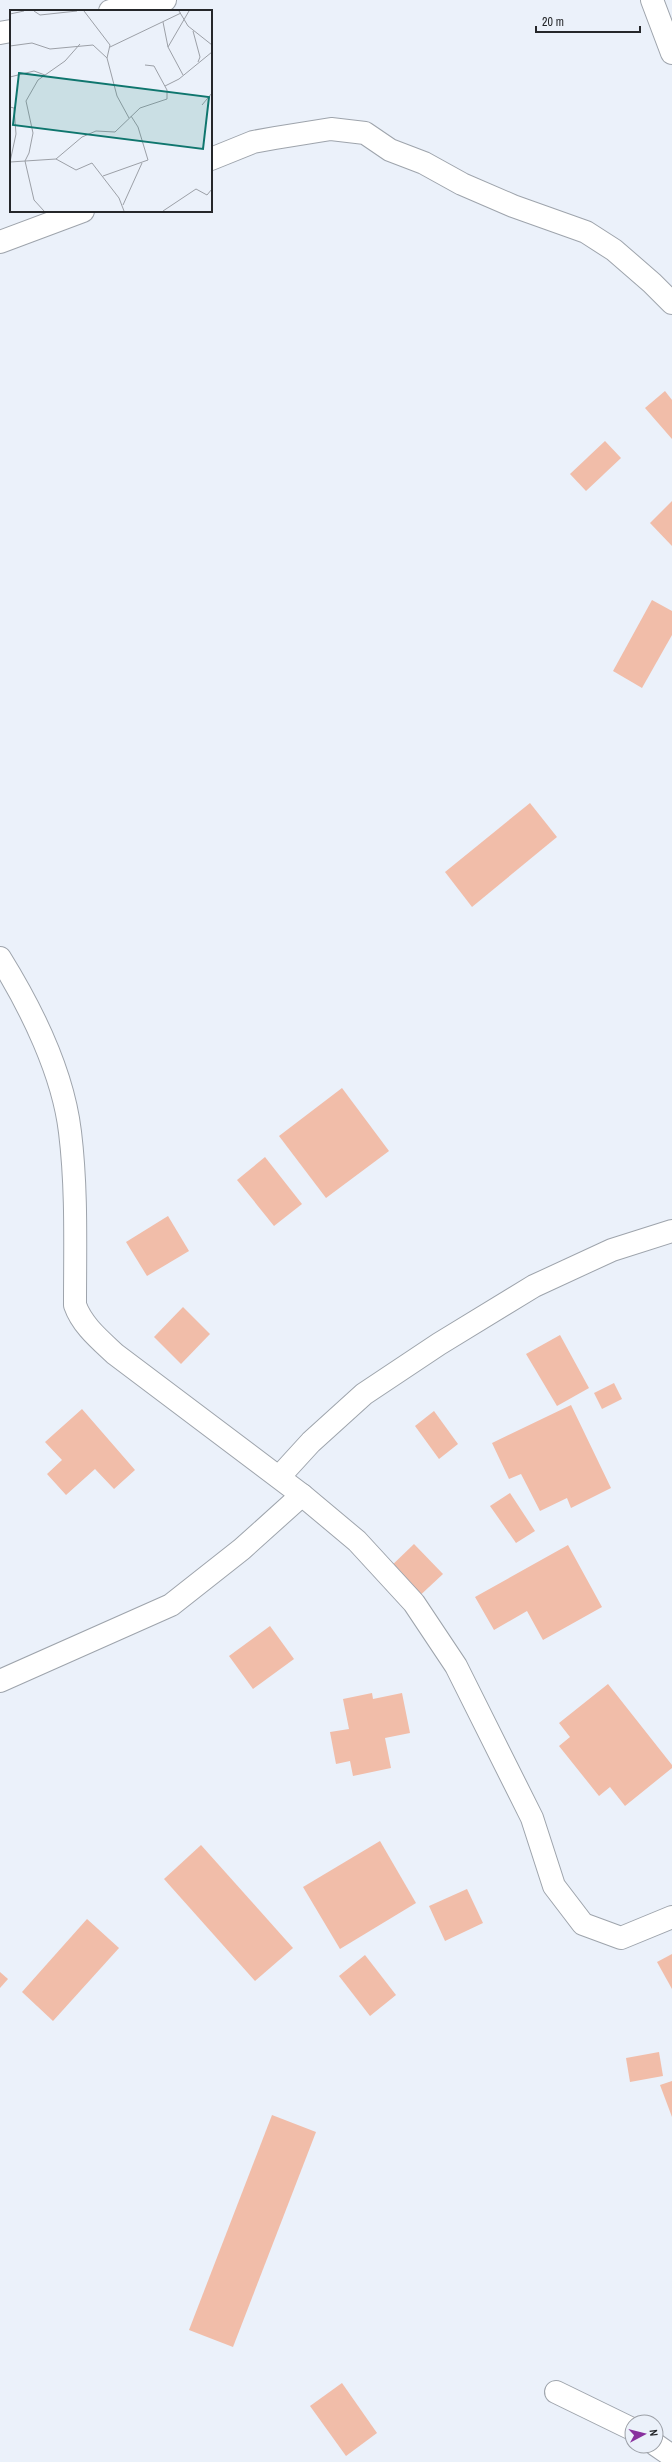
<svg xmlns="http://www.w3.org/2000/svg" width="672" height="2462" font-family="'Archivo Narrow',sans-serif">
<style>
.building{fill:#f1bda9}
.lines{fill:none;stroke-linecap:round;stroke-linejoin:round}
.street-casing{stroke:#9ea4ac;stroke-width:24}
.street{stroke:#fff;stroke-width:22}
.inset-road{fill:none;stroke:#9ca0a7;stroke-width:1}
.view{fill:#0f766e;fill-opacity:0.15;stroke:#0f766e;stroke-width:2}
.inset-edge{fill:none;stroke:#25272a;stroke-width:2}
</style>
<rect width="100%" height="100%" fill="#ebf1fa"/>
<g class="building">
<path d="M665,391L672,400V439L645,408Z"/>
<path d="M605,441L621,458L586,491L570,474Z"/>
<path d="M672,501V546L650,523Z"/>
<path d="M652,600L672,611V635L642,688L613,671Z"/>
<path d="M530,803L557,837L472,907L445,872Z"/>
<path d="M342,1088L389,1151L326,1198L279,1136Z"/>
<path d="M265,1157L302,1204L274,1226L237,1180Z"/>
<path d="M168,1216L189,1251L147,1276L126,1242Z"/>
<path d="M183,1307L210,1334L181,1364L154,1337Z"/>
<path d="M560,1335L589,1388L557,1406L526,1354Z"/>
<path d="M614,1383L622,1399L602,1409L594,1393Z"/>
<path d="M571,1405L611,1488L571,1508L567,1498L540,1511L521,1474L509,1479L492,1443Z"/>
<path d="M82,1409L135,1470L114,1489L95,1469L66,1495L47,1474L62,1460L45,1442Z"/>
<path d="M434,1411L458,1444L439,1459L415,1426Z"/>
<path d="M510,1493L535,1531L516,1543L490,1506Z"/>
<path d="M414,1544L443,1574L414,1601L386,1571Z"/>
<path d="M568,1545L602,1607L543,1640L527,1611L494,1630L475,1597Z"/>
<path d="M270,1626L294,1659L253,1689L229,1656Z"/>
<path d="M608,1684L672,1765V1768L625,1806L610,1787L599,1796L559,1746L570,1737L559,1723Z"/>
<path d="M372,1693L373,1699L402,1693L410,1733L385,1738L391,1768L353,1776L350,1761L336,1764L330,1732L349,1729L343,1699Z"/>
<path d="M380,1841L416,1903L340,1949L303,1887Z"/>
<path d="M201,1845L293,1948L255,1981L164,1879Z"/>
<path d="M467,1889L483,1923L445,1941L429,1906Z"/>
<path d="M87,1919L119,1948L53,2021L22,1992Z"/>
<path d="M672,1954V1989L657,1962Z"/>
<path d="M365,1955L396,1995L370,2016L339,1976Z"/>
<path d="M0,1972L8,1979L0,1988Z"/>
<path d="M659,2052L663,2076L630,2082L626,2058Z"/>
<path d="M672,2081V2117L660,2085Z"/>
<path d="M272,2115L316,2132L233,2347L189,2330Z"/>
<path d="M342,2383L377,2433L346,2456L310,2406Z"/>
</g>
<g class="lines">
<defs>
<g id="street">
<path d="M652,0L672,53"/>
<path d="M110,11L165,0"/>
<path d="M0,33L11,31"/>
<path d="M211,159L253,142L275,138L331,129L365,133L390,150L424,163L462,184L513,206L586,232L614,250L652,283L672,303"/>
<path d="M0,242L83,211"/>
<path d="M0,958C31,1008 63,1073 70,1132C77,1189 75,1247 75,1305C82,1325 99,1339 115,1354L302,1495L357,1541L414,1603L456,1666L532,1818L554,1886L583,1924L621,1938L672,1917"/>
<path d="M279,1477L311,1442L364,1394L439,1344L534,1286L612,1250L672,1231"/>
<path d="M0,1681L171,1605L242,1549L302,1495"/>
<path d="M556,2392L632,2429"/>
<path d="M656,2445L672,2456"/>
</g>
</defs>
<use href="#street" class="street-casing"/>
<use href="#street" class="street"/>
</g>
<g transform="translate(10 10)">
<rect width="202" height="202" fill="#ebf1fa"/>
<path class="inset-road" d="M24,1L30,5L67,1M74,1L100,35L97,48M169,1L178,16L202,35M0,4L14,1M153,12L158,37L173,65M183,21L190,47L188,52M0,36L22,33L40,39L83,35L97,48L107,86L119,108M100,37L171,3M158,37L179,1M0,67L24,61L35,65M155,76L169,69L202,42M192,95L202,83M0,97L4,98L6,124L0,152M46,149L72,127L86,121L105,122L130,98L157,89V80L144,56L135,55M0,152L46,149L66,160L82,153L109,188L114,201M93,166L138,150L128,117L121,106M113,195L132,153M34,201L24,190L15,151L19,143L23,123L16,91L28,70L55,51L70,34M153,201L186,179L197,185L202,179"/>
<path class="view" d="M9,63L199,87L193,139L3,115Z"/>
<rect width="202" height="202" class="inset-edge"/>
</g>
<g transform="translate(644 2434) rotate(83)"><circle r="19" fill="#ebf1fa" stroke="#9ca0a7"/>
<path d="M0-3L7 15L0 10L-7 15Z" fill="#88319e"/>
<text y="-6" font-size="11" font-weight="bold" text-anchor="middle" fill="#25272a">N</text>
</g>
<path d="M536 26v6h104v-6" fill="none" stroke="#25272a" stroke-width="2"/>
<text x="542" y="26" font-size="12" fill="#25272a" stroke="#ebf1fa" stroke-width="3" paint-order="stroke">20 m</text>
</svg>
